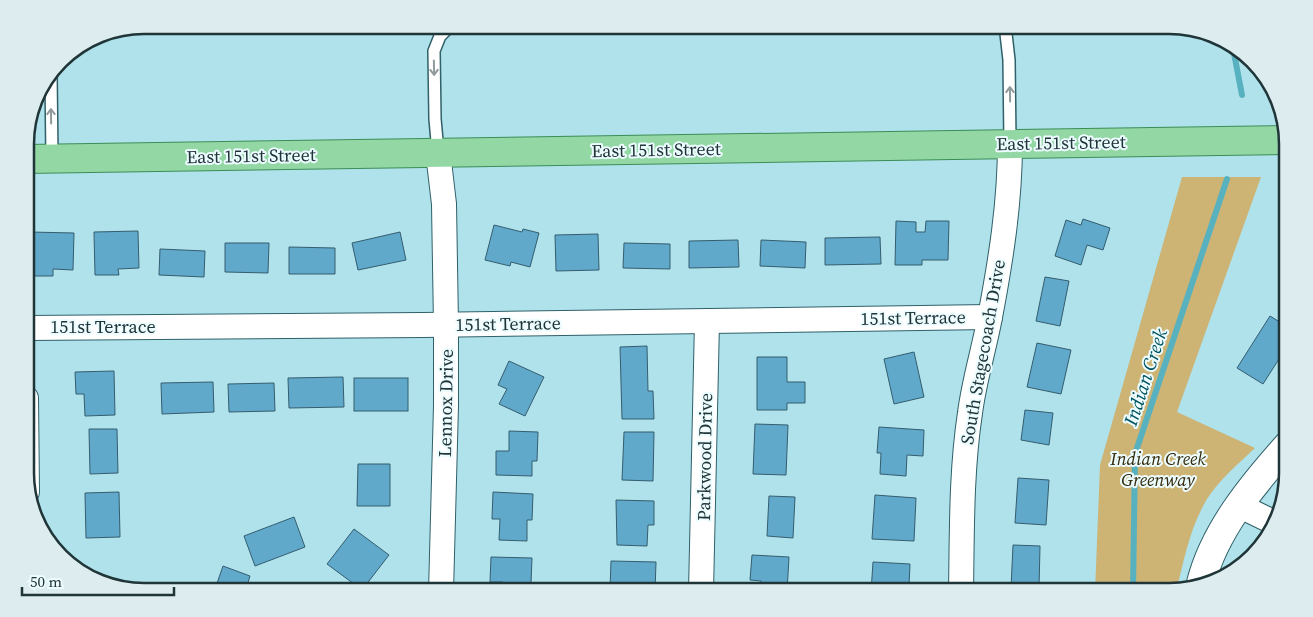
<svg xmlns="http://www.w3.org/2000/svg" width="1313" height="617" font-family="'Source Serif 4',serif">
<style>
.green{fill:#cdb475}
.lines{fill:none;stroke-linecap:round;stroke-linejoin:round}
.stream{stroke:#58b1bf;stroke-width:6}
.building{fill:#60a9ca;stroke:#355d6f}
.service-casing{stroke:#306068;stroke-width:14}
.minor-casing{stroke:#306068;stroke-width:26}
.tertiary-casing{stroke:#306068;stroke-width:30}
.primary-casing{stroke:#3c8d57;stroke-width:30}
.service{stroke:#fff;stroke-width:11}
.minor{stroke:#fff;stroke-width:24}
.tertiary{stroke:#fff;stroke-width:28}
.primary{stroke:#93d7a4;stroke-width:28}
.oneway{stroke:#909a9c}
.labels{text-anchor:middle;stroke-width:4;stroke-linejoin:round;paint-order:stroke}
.street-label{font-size:18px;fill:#203538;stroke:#edfcfe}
.park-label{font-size:18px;font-style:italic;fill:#34290b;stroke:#edfcfe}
.water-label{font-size:19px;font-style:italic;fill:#00535e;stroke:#edfcfe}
.rim{fill:none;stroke:#203538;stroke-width:2.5}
</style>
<rect width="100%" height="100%" fill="#afe2eb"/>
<path class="green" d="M1182,177H1261L1177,412L1255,448C1239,463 1219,480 1207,499C1190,527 1184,560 1176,592H1095L1100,465Z"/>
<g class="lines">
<g class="stream">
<path d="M1233,48L1242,95"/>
<path d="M1133,592L1135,454L1227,179"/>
</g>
</g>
<g class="building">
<path d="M1083,219L1110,228L1103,250L1087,245L1081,265L1055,256L1066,220L1081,225Z"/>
<path d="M896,221L916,222V232H925L926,221H949L948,260H922V265H895Z"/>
<path d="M494,225L522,232L523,229L539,233L530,267L511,262L510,266L485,260Z"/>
<path d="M138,231L139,268L118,269L119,275H95L94,232Z"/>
<path d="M30,232L74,233L73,270L53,269V276H29Z"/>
<path d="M400,232L406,260L358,270L352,243Z"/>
<path d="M598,234L599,270L556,271L555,235Z"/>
<path d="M880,237L881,264L825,265V238Z"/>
<path d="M738,240L739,267L689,268V241Z"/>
<path d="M761,240L806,242L805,268L760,266Z"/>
<path d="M225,243H269L268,273L225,272Z"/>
<path d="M624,243L670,244V269L623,268Z"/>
<path d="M289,247L335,248V274H289Z"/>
<path d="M160,249L205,251L204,277L159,275Z"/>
<path d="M1045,277L1069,281L1060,326L1036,321Z"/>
<path d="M1270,316L1288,327V345L1263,384L1237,368Z"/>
<path d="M1037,343L1071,350L1061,394L1027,387Z"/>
<path d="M647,346L648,391H653L654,419H622L620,347Z"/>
<path d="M914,352L924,397L894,404L884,359Z"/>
<path d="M757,357H787V382H805V403H787V410H757Z"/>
<path d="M509,361L544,377L525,416L499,404L507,389L498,385Z"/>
<path d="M114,371L115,415L85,416L84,394H76L75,372Z"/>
<path d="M343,377L344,407L289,408L288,378Z"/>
<rect x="354" y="378" width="54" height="33"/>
<path d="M213,382L214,412L162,414L161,383Z"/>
<path d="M274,383L275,411L229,412L228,384Z"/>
<path d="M1025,410L1053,413L1049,445L1021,440Z"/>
<path d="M755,424L788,425L786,475L753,474Z"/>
<path d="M879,427L924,430L923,456L907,455L906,476L880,474L881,453H877Z"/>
<path d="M89,429H117L118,473L90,474Z"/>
<path d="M509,431L538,432L537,461H532V476L496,475V451H509Z"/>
<path d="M624,432H654L653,481L622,480Z"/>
<path d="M358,464H390V506H357Z"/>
<path d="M1018,478L1049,480L1046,525L1015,523Z"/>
<path d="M119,492L120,537L86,538L85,493Z"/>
<path d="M493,492L533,494L532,520H527V541L499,540L500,519H492Z"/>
<path d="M875,495L916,498L914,541L872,539Z"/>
<path d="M769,496L795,497L793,538L767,536Z"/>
<path d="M616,500L654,501V525H648L647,546L617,545Z"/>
<path d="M294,517L305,547L255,566L244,536Z"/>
<path d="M354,529L389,555L362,590L327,564Z"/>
<path d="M1013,545L1040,546L1039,589L1011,588Z"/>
<path d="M752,555L789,557L787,592H760L761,581L750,580Z"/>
<path d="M491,557L532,558L531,583L535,584V592H502L503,582H490Z"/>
<path d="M611,561L656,562L655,591L610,590Z"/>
<path d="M873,562L910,564L909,586H901L900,592H871Z"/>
<path d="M223,566L250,576L245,592H203L205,585L215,589Z"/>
</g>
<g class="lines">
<defs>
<g id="service">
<path d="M1005,25L1009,60L1010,143"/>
<path d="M51,74L52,158"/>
<path d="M438,152L435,119L434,51L440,36L451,25"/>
</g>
<g id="minor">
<path d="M438,153L444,204L446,325V405L441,592"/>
<path d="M26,328L423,325L990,317"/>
<path d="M26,398L27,492"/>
<path d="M1240,506L1275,523"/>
<path d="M701,592L707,321"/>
<path d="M961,592C962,533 961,472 970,413C974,381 984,349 990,317C1001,259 1010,202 1010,143"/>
</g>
<path id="tertiary" d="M1201,583C1214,531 1253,484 1288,445"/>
<path id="primary" d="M25,159L1287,140"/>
</defs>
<use href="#service" class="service-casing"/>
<use href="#minor" class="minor-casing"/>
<use href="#tertiary" class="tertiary-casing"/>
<use href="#primary" class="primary-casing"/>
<use href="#service" class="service"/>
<use href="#minor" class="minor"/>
<use href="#tertiary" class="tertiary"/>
<use href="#primary" class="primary"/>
</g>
<defs><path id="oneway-shaft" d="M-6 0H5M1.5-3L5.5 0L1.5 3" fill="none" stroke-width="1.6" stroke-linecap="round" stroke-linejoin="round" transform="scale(1.25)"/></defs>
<g class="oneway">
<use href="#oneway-shaft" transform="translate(434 68) rotate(89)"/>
<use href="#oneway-shaft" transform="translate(1010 94) rotate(-91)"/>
<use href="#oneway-shaft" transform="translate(51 116) rotate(-91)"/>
</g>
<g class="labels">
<g class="street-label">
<text transform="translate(1061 143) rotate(-1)" y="6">East 151st Street</text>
<text transform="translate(656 150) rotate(-1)" y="6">East 151st Street</text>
<text transform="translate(251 156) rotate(-1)" y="6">East 151st Street</text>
<text transform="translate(913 318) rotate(-1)" y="6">151st Terrace</text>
<text transform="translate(508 324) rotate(-1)" y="6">151st Terrace</text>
<text x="103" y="333">151st Terrace</text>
<text transform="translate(983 352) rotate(-80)" y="6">South Stagecoach Drive</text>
<text transform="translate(446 403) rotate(-89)" y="6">Lennox Drive</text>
<text transform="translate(705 457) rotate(-89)" y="6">Parkwood Drive</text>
</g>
<g class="park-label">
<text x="1158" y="465">Indian Creek<tspan x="1158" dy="21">Greenway</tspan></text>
</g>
<g class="water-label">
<text transform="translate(1145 377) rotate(-72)" y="7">Indian Creek</text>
</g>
</g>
<path d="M0 0H1313V617H0ZM144 34H1169A110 110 0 0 1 1279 144V473A110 110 0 0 1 1169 583H144A110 110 0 0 1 34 473V144A110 110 0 0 1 144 34Z" fill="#ddecee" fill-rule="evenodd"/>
<path class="rim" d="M144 34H1169A110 110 0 0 1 1279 144V473A110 110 0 0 1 1169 583H144A110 110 0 0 1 34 473V144A110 110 0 0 1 144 34Z"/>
<path d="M22 587v8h152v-8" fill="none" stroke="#203538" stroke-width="2.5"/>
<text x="30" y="587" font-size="15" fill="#203538" stroke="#edfcfe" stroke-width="4" paint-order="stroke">50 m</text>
</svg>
